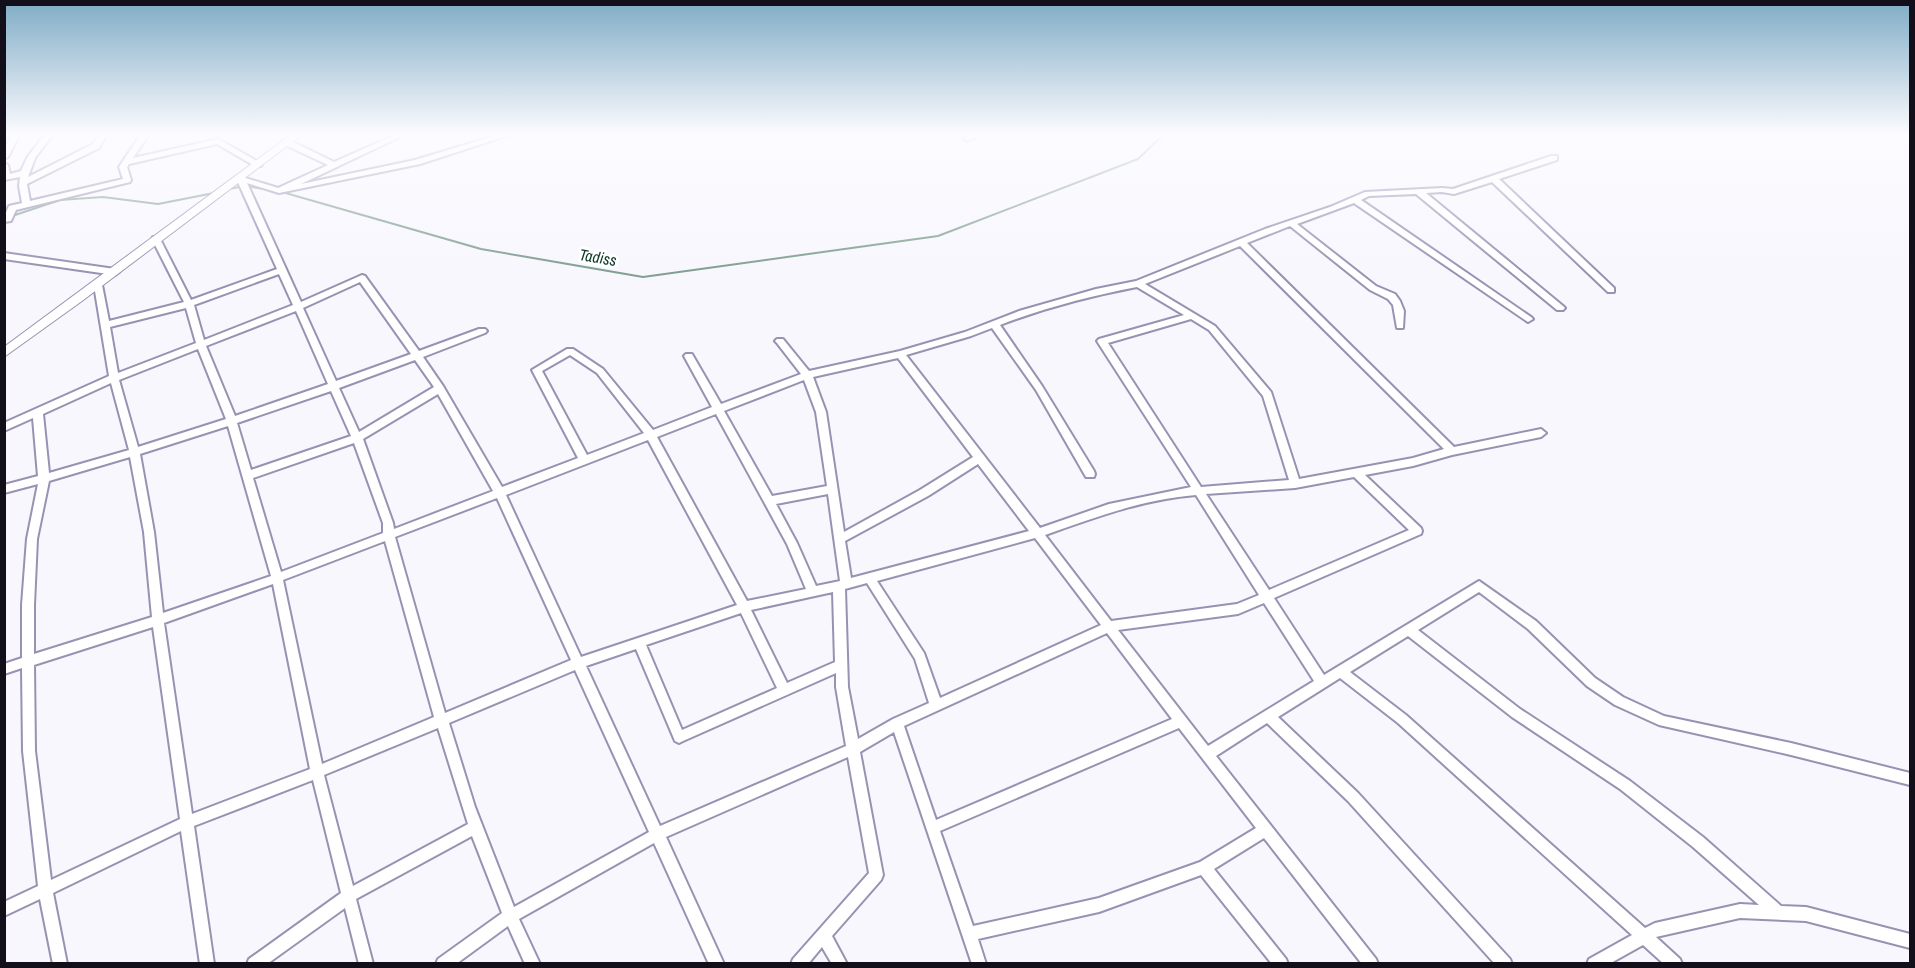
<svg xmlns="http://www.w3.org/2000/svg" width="1915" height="968" font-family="'Archivo Narrow',sans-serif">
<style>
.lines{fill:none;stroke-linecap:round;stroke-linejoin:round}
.stream{stroke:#82a091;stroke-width:2}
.minor-casing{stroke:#9892b2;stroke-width:4}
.major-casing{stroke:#9892b2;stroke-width:2}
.minor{fill:#fff;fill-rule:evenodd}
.major{fill:#fff;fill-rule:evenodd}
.labels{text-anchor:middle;stroke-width:6;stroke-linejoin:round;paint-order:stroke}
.water-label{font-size:16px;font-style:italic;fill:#0e3928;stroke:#fff}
</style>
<rect width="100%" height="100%" fill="#f8f7fe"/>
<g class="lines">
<g class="stream">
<path d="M229,189L244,186L270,190"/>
<path d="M282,192L481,249L643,277L938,236L1138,159L1164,134"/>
<path d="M15,215L60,200L103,197L158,204L214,193"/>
</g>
<defs>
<g id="minor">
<path d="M12,134H20L8,157L4,159V149Z"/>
<path d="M45,134H53L35,158L28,177L93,144L99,134H107L99,148L27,184L30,201L123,179L119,167L141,134H149L133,158L218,139L262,164L261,166H255L217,144L129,164L127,167L131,180L130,182L16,210L11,221L4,222V217L9,206L22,203L19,186L20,177L4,180V163L8,165L10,174L21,171L27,158Z"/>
<path d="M397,134H406L301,184L415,160L501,134H512L420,164L279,193L247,183L301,302L362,275L365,276L419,351L479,329H485L487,331L485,333L423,357L443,386L502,487L578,458L532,370L567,349H573L603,369L653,430L712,407L684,356L686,354H692L721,404L801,374L777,343L775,341L777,339H783L809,371L900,351L965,332L1019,311L1096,289L1136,281L1265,229L1330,207L1365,192L1442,188L1453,189L1551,156H1557V160L1499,179L1614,288V292H1608L1492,182L1454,194L1442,192L1426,193L1563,306L1565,308L1563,310H1557L1416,194L1369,196L1361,200L1531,317L1533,319L1528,322L1354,203L1297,224L1376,286L1395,294L1400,301L1404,311L1403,328H1397L1393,305L1388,299L1370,290L1290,226L1247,243L1454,447L1541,429L1546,433L1541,437L1452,455L1413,466L1365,475L1421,528L1422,531L1421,534L1274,598L1324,675L1479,581L1536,621L1595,678L1623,697L1664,716L1791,743L1910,773V785L1791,755L1659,725L1615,705L1587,686L1528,629L1479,592L1418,630L1520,709L1630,781L1703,837L1781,906L1806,907L1910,934V948L1806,921L1740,918L1656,937L1680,959L1682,964H1664L1643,945L1609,964H1587L1589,959L1632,935L1398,723L1340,678L1278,717L1358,793L1510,959L1512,964H1495L1348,801L1267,723L1216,756L1376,959L1378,964H1362L1264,838L1214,869L1286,959L1288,964H1272L1201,875L1099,912L978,939L986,964H972L894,732L860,752L883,875L881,880L832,936L847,964H832L822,947L808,964H791L793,959L869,873L848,757L666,837L724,964H709L654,843L519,919L540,964H525L508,926L456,964H436L438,959L502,913L472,836L356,899L373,964H359L345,908L267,964H247L249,959L341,893L313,780L194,826L214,964H200L181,831L53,893L67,964H53L40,899L4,916V902L38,886L23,751L22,668L4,674V664L22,658V605L27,539L38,484L4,493V485L38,476L33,418L4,431V423L109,376L94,285L95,283L98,282L102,285L109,321L184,302L152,239L153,237H159L160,239L191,300L277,269L237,180L235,178L239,176L278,188L328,165L283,144V140H289L334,162ZM1240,246L1444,449L1413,458L1299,479L1271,392L1215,326L1145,284ZM279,274L293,305L204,340L194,305ZM360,282L411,354L336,381L303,308ZM1137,287L1184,315L1099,339L1097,341L1191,487L1109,504L1040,528L906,355L971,336L992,328L1036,390L1086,477H1094L1095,474L1094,471L1042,386L1000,325C1044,308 1090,296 1137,287ZM186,308L196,343L118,373L110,327ZM296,311L328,384L235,416L206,346ZM1191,319L1209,330L1263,396L1289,480L1201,487L1108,343ZM198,349L226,419L138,447L119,380ZM570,355L597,373L644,433L587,455L542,371ZM898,358L973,457L920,490L844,532L826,412L813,377ZM415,360L434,387L359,432L339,388ZM804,380L816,412L827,486L772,496L724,411ZM111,383L129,450L49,473L43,414ZM331,391L351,436L251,470L237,423ZM438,394L493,491L394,529L393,523L363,439ZM716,414L787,544L806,589L747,601L657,437ZM228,426L271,576L163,613L154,532L140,454ZM648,440L737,605L581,657L506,495ZM354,443L383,523V533L281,572L253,478ZM130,457L144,532L152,617L34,654V605L37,539L49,481ZM978,464L1029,531L851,578L845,541L928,496ZM1354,477L1409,530L1269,590L1206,494L1295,488ZM828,494L840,581L816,586L797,543L776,504ZM1196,495L1259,595L1237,604L1111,621L1045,535C1093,518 1144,499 1196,495ZM497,498L571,660L445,713L395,537ZM1035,538L1101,625L940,698L924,653L877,581ZM385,541L434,717L322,764L283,580ZM867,583L915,659L929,703L893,719L858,739L848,687L845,589ZM273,584L310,769L192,814L164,623ZM833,592L835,662L787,683L751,610ZM1264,603L1314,681L1208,746L1118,630L1238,614ZM741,613L777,688L682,730L646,645ZM153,627L180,819L51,880L35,751L34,665ZM1107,633L1172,719L936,820L904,726ZM1408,636L1512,717L1620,789L1693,847L1759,905L1740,904L1655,923L1645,928L1406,715L1350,672ZM636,649L675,741L679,743L683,741L836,673V687L846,746L660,826L586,666ZM575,670L649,832L514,907L475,807L449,723ZM438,728L468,824L353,886L324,775ZM1179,728L1256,828L1200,862L1099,898L973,926L940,831Z"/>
<path d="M973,134H983L967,141L963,139Z"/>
<path d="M4,253L115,269L119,272L115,275L4,259Z"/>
</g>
<path id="major" d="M292,134H303L82,301L4,357V347Z"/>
</defs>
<use href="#minor" class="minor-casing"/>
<use href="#major" class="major-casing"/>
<use href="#minor" class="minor"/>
<use href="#major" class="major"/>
</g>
<linearGradient id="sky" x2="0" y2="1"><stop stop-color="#7facc5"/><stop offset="0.5" stop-color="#fcfbff"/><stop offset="1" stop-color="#fcfbff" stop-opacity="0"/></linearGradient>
<rect width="1915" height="269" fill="url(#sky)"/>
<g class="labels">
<g class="water-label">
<text transform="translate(598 257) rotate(10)" y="6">Tadiss</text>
</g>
</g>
<rect width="1915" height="968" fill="none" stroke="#120f1b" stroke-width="12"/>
</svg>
